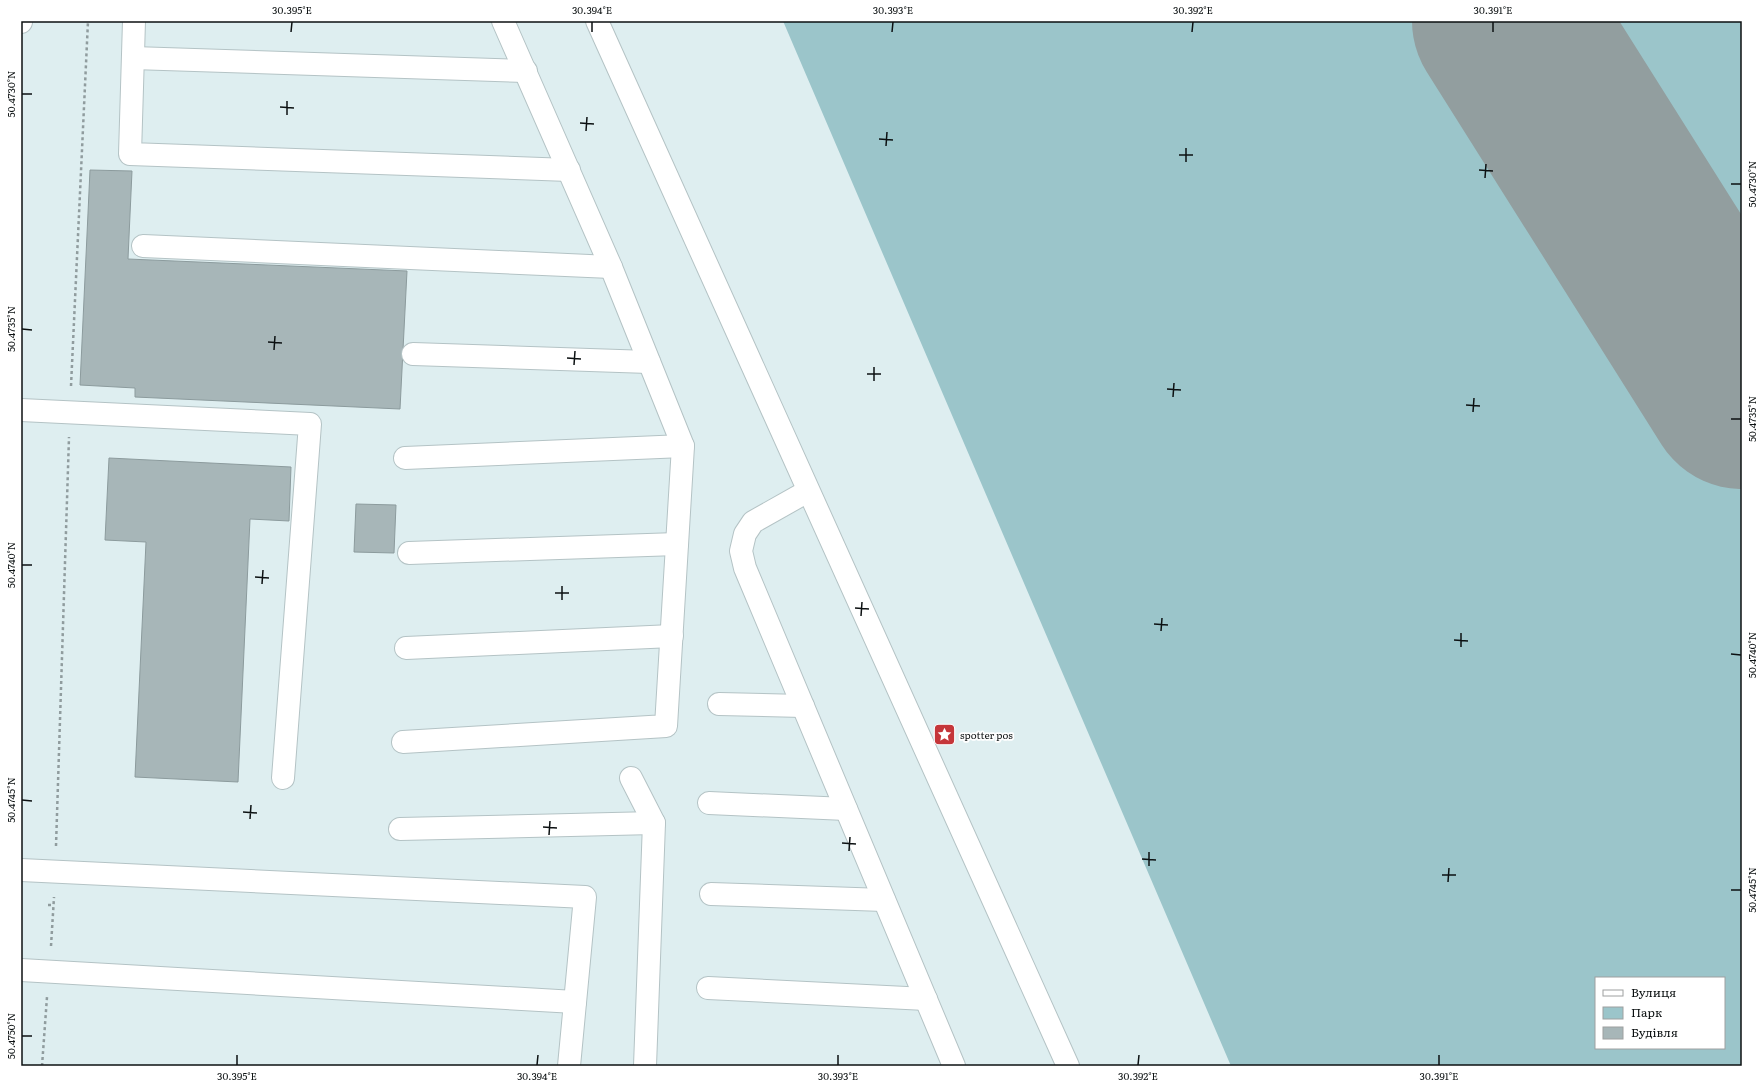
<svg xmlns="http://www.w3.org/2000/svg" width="1763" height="1087" font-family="Literata,serif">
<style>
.green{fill:#9bc5ca;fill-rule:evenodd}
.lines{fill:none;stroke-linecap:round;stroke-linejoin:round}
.runway{stroke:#929e9f;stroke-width:190}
.building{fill:#a7b6b8;stroke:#8c9b9d}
.minor-casing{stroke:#b4c3c5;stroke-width:24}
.path{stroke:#909c9e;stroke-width:2.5;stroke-dasharray:3 3;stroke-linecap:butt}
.minor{stroke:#fff;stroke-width:22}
.ticks{fill:none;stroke:#0c1112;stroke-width:1.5}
.labels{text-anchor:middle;stroke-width:3.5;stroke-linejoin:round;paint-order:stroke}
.poi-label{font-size:10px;fill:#0c1112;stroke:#fff;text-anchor:start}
.neatline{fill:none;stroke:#0c1112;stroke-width:1.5}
.ticks-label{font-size:10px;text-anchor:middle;fill:#0c1112}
</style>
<rect width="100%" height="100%" fill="#deeef0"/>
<path class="green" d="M783,21H1742V1066H1231ZM1596,978H1724V1048H1596Z"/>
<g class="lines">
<path class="runway" d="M1507,21L1742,394"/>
</g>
<g class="building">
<path d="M90,170L132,171L128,259L407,271L400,409L135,397V388L80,385Z"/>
<path d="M109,458L291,467L289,521L250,519L238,782L135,777L146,542L105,540Z"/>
<path d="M356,504L396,505L394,553L354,552Z"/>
</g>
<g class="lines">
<defs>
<g id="minor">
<path d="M134,21L130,154L569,170"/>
<path d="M597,21L1068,1066"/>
<path d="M21,22V21"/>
<path d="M133,58L526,71"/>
<path d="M143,246L611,267"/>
<path d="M413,354L649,362"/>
<path d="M21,410L310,424L283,778"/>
<path d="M405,458L683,446"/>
<path d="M808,491L753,522L745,534L741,551L745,568L954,1066"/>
<path d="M409,553L677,544"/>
<path d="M406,648L672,636"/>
<path d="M719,704L803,706"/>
<path d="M403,742L666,726L683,446L611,267L503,21"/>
<path d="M631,778L654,823L645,1066"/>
<path d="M709,803L846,809"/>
<path d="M400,829L654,823"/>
<path d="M21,870L585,897L569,1066"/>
<path d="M711,894L884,900"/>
<path d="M21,970L575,1002"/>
<path d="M708,988L926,999"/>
</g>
</defs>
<use href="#minor" class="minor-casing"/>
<g class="path">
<path d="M71,386L88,21"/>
<path d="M56,846L69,437"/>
<path d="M48,905H54"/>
<path d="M51,946L54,897"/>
<path d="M42,1066L47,997"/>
</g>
<use href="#minor" class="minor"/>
</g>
<path class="ticks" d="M291,32L292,22M592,32V22M892,32L893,22M1192,32L1193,22M1493,32V22M22,94H32M280,107L294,108M287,115V101M580,123L594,124M586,131L587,117M879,139L893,140M886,146L887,132M1179,155H1193M1186,162V148M1479,170L1493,171M1485,178L1486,164M1731,184H1741M22,329L32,330M268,342L282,343M274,350L275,336M567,358L581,359M574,365L575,351M867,374H881M874,381V367M1167,389L1181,390M1173,397L1174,383M1466,405L1480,406M1473,412L1474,398M1731,419H1741M22,565H32M255,577L269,578M262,584L263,570M555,593H569M562,600V586M855,608L869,609M861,616L862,602M1154,624L1168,625M1161,631L1162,618M1454,640L1468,641M1461,647V633M1731,654L1741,655M22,800L32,801M243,812L257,813M250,819L251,805M543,827L557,828M549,835L550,821M842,843L856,844M849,851L850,837M1142,859L1156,860M1149,866V852M1442,875H1456M1448,882L1449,868M1731,890H1741M22,1036H32M237,1065V1055M537,1065L538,1055M838,1065V1055M1138,1065L1139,1055M1439,1065V1055"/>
<defs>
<symbol id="sight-square" viewBox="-11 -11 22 22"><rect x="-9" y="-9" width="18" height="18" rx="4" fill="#c5363a" stroke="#fff"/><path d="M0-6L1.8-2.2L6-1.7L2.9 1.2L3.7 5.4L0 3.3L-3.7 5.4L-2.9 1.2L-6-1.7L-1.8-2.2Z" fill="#fff"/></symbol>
</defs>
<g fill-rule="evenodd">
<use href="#sight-square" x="932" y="722" width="25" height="25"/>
</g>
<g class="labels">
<g class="poi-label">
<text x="960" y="739">spotter pos</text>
</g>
</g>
<rect width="1763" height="1087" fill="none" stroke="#ffffff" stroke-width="44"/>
<rect x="1595" y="977" width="130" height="72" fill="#ffffff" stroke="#9ea0a0"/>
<rect x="1603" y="990" width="20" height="6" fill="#ffffff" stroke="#9ea0a0"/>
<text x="1631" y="997" font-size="12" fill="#0c1112">Вулиця</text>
<rect x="1603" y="1007" width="20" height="12" fill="#9bc5ca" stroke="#9ea0a0"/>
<text x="1631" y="1017" font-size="12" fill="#0c1112">Парк</text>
<rect x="1603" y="1027" width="20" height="12" fill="#a7b6b8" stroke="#9ea0a0"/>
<text x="1631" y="1037" font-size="12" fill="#0c1112">Будівля</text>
<rect x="22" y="22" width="1719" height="1043" class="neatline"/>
<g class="ticks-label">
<text x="292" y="14">30.395°E</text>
<text x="592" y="14">30.394°E</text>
<text x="893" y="14">30.393°E</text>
<text x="1193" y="14">30.392°E</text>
<text x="1493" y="14">30.391°E</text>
<text transform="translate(11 94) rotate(-90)" y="4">50.4730°N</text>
<text transform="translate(1752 184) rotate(-90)" y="4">50.4730°N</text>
<text transform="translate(11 329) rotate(-90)" y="4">50.4735°N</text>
<text transform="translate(1752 419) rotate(-90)" y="4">50.4735°N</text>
<text transform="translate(11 565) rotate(-90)" y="4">50.4740°N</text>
<text transform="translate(1752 655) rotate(-90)" y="4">50.4740°N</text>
<text transform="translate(11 800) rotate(-90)" y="4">50.4745°N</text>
<text transform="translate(1752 890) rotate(-90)" y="4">50.4745°N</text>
<text transform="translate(11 1036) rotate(-90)" y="4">50.4750°N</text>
<text x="237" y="1080">30.395°E</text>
<text x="537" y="1080">30.394°E</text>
<text x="838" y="1080">30.393°E</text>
<text x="1138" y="1080">30.392°E</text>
<text x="1439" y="1080">30.391°E</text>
</g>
</svg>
